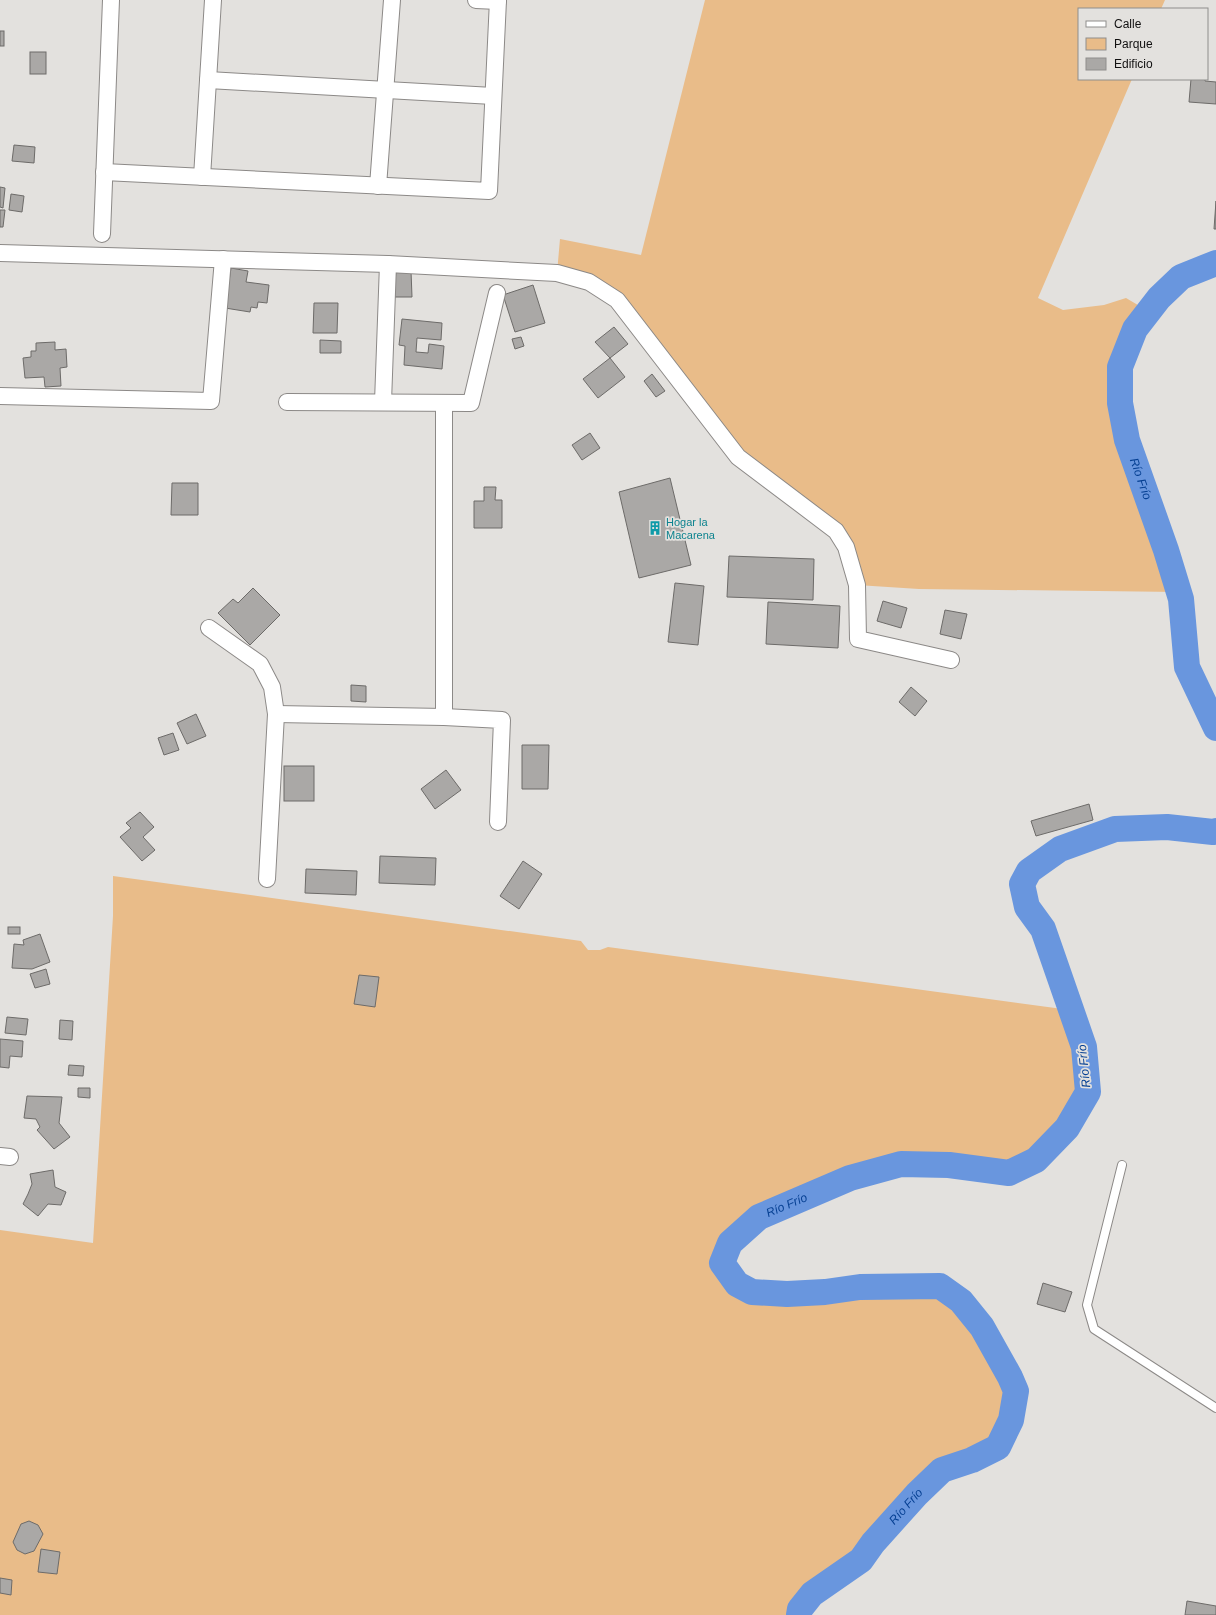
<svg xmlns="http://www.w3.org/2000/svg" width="1216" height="1615" font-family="Helvetica,sans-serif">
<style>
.green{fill:#e9bc89}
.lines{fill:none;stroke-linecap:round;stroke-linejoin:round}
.river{stroke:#6996de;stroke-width:26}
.building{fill:#aaa8a6;stroke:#6d6b69}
.lane-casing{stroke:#8c8987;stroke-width:10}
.street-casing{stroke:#8c8987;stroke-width:18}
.lane{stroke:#fff;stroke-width:8}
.street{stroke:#fff;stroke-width:16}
.labels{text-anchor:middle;stroke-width:3.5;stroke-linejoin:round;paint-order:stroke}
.culture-label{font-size:11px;fill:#0d838f;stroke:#e3e1de;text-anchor:start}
.water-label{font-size:12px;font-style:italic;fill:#064093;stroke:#e3e1de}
</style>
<rect width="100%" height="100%" fill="#e3e1de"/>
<g class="green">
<path d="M705,0H1165L1161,9H1079V79H1132L1038,298L1063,310L1104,305L1126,298L1148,311L1135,329L1120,367V403L1127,440L1166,550L1179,592L919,589L857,585L846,547L738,457L617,300L557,273L560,239L641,255Z"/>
<path d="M113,876L581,941L588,950H600L608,947L1070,1010L1084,1047L1088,1092L1067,1128L1036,1160L1009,1173L949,1165L901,1164L850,1178L759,1217L730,1243L722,1263L737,1284L752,1292L787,1294L825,1292L860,1287L940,1286L961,1301L982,1327L1010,1377L1016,1391L1011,1420L998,1447L972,1460L942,1470L917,1494L873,1543L861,1560L812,1594L800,1609L799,1615H0V1230L93,1243L113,916Z"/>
</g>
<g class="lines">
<g class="river">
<path id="s1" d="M1216,263L1181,277L1159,298L1135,329L1120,367V403L1127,440L1166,550L1181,599L1187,667L1216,728"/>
<path id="s2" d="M799,1615L800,1609L812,1594L861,1560L873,1543L917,1494L942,1470L972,1460L998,1447L1011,1420L1016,1391L1010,1377L982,1327L961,1301L940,1286L860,1287L825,1292L787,1294L752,1292L737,1284L722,1263L730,1243L759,1217L850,1178L901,1164L949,1165L1009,1173L1036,1160L1067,1128L1088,1092L1084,1047L1043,929L1027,907L1022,884L1029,871L1060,849L1115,829L1167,827L1213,832L1216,831"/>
</g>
</g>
<g class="building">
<rect x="0" y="31" width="4" height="15"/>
<rect x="30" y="52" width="16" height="22"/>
<path d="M1191,79H1205V81L1216,82V104L1189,102Z"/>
<path d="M14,145L35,147L34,163L12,161Z"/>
<path d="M0,187L5,188L3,208L0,207Z"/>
<path d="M11,194L24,196L22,212L9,210Z"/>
<path d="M1216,201V229H1214Z"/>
<path d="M0,210H5L3,227H0Z"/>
<path d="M231,268L248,271L246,282L269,285L267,303L258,302L257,308L251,307L250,312L225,308Z"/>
<path d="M396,270L411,271L412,297H394Z"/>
<path d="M533,285L545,323L515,332L503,295Z"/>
<path d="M314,303H338L337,333H313Z"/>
<path d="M402,319L442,323L441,340L417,338L416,352L428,353L429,344L444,346L442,369L404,365L405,346L399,345Z"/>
<path d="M614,327L628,344L610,358L595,342Z"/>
<path d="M521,337L524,346L515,349L512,339Z"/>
<path d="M320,340L341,341V353H320Z"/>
<path d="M55,342V350L66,349L67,367L60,368L61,386L45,387L44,377L25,378L23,358L31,357V351H36V343Z"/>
<path d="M610,358L625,377L598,398L583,379Z"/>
<path d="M652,374L665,391L656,397L644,381Z"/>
<path d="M590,433L600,448L582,460L572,445Z"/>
<path d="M670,478L691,565L639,578L619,492Z"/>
<path d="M172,483H198V515H171Z"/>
<path d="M484,487H496L495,500H502V528H474V501H484Z"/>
<path d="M729,556L814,559L813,600L727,597Z"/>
<path d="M675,583L704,586L698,645L668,642Z"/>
<path d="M253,588L280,615L250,645L218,613L233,599L238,603Z"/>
<path d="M883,601L907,608L901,628L877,621Z"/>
<path d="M768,602L840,606L838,648L766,644Z"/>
<path d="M945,610L967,614L961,639L940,634Z"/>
<path d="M351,685L366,686V702L351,701Z"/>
<path d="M911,687L927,701L915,716L899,702Z"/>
<path d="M196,714L206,736L187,744L177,723Z"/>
<path d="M173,733L179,750L164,755L158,738Z"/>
<path d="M522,745H549L548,789H522Z"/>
<rect x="284" y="766" width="30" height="35"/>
<path d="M446,770L461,790L435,809L421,789Z"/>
<path d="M1089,804L1093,820L1036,836L1031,821Z"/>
<path d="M140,812L154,827L143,837L155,850L142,861L120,837L131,828L126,823Z"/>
<path d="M380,856L436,858L435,885L379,883Z"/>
<path d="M523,861L542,874L519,909L500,896Z"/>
<path d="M306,869L357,871L356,895L305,893Z"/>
<rect x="8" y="927" width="12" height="7"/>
<path d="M40,934L50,962L32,969L12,968L14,944L24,945L23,940Z"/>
<path d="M46,969L50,984L35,988L30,974Z"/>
<path d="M359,975L379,977L375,1007L354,1004Z"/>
<path d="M7,1017L28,1019L26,1035L5,1033Z"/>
<path d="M60,1020L73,1021L72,1040L59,1039Z"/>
<path d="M0,1039L23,1041L22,1057L10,1056L9,1068L0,1067Z"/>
<path d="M69,1065L84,1066L83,1076L68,1075Z"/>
<path d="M78,1088H90V1098L78,1097Z"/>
<path d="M27,1096L62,1097L59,1123L70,1137L54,1149L37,1130L40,1127L36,1119L24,1118Z"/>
<path d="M53,1170L55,1187L66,1192L61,1205L48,1204L38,1216L23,1204L28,1194L32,1184L30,1174Z"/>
<path d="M1043,1283L1072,1292L1065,1312L1037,1304Z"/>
<path d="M29,1521L38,1525L43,1534L34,1551L25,1554L17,1550L13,1542L21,1524Z"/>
<path d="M41,1549L60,1552L57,1574L38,1572Z"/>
<path d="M0,1578L12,1580L11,1595L0,1593Z"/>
<path d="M1187,1601L1216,1606V1615H1185Z"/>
</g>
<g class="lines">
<defs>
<path id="lane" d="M1122,1165L1087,1305L1094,1329L1216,1408"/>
<g id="street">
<path d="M476,0L498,1"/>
<path d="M208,80L493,96"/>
<path d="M104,172L489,191L498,0"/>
<path d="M202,177L213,0"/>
<path d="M378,186L392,0"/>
<path d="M102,234L111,0"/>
<path d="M0,253L388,264L557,273L589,282L617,300L738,457L836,531L846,547L857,585L858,639L951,660"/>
<path d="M0,396L211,401L223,259"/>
<path d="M287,402L471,403L497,293"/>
<path d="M383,402L388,264"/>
<path d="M444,403V717"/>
<path d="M209,628L260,664L272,687L276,714L267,879"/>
<path d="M276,714L444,717L502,720L498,822"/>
<path d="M0,1156L10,1157"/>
</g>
</defs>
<use href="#lane" class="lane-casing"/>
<use href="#street" class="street-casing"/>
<use href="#lane" class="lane"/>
<use href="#street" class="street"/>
</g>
<defs>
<symbol id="building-bare" viewBox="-9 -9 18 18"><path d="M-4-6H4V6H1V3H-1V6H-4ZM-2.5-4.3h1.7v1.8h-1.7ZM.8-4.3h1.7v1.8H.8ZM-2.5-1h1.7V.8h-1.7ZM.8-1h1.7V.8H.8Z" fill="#0f9aa8" stroke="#e3e1de" stroke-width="2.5" paint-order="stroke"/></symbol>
</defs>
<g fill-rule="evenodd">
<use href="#building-bare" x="645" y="518" width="20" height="20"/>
</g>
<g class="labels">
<g class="culture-label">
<text x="666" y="526">Hogar la<tspan x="666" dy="13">Macarena</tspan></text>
</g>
<g class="water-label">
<text dy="4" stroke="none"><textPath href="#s1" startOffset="263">Río Frío</textPath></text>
<text transform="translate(1084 1066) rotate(-96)" y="4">Río Frío</text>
<text dy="4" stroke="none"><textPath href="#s2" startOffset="780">Río Frío</textPath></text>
<text dy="4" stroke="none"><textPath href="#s2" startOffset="155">Río Frío</textPath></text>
</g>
</g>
<rect x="1078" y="8" width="130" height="72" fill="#e3e1de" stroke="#8f8e8c"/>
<rect x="1086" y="21" width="20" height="6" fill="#ffffff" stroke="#8f8e8c"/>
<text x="1114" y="28" font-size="12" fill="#121111">Calle</text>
<rect x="1086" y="38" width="20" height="12" fill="#e9bc89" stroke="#8f8e8c"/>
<text x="1114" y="48" font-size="12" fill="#121111">Parque</text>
<rect x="1086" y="58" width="20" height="12" fill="#aaa8a6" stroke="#8f8e8c"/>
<text x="1114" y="68" font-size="12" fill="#121111">Edificio</text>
</svg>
